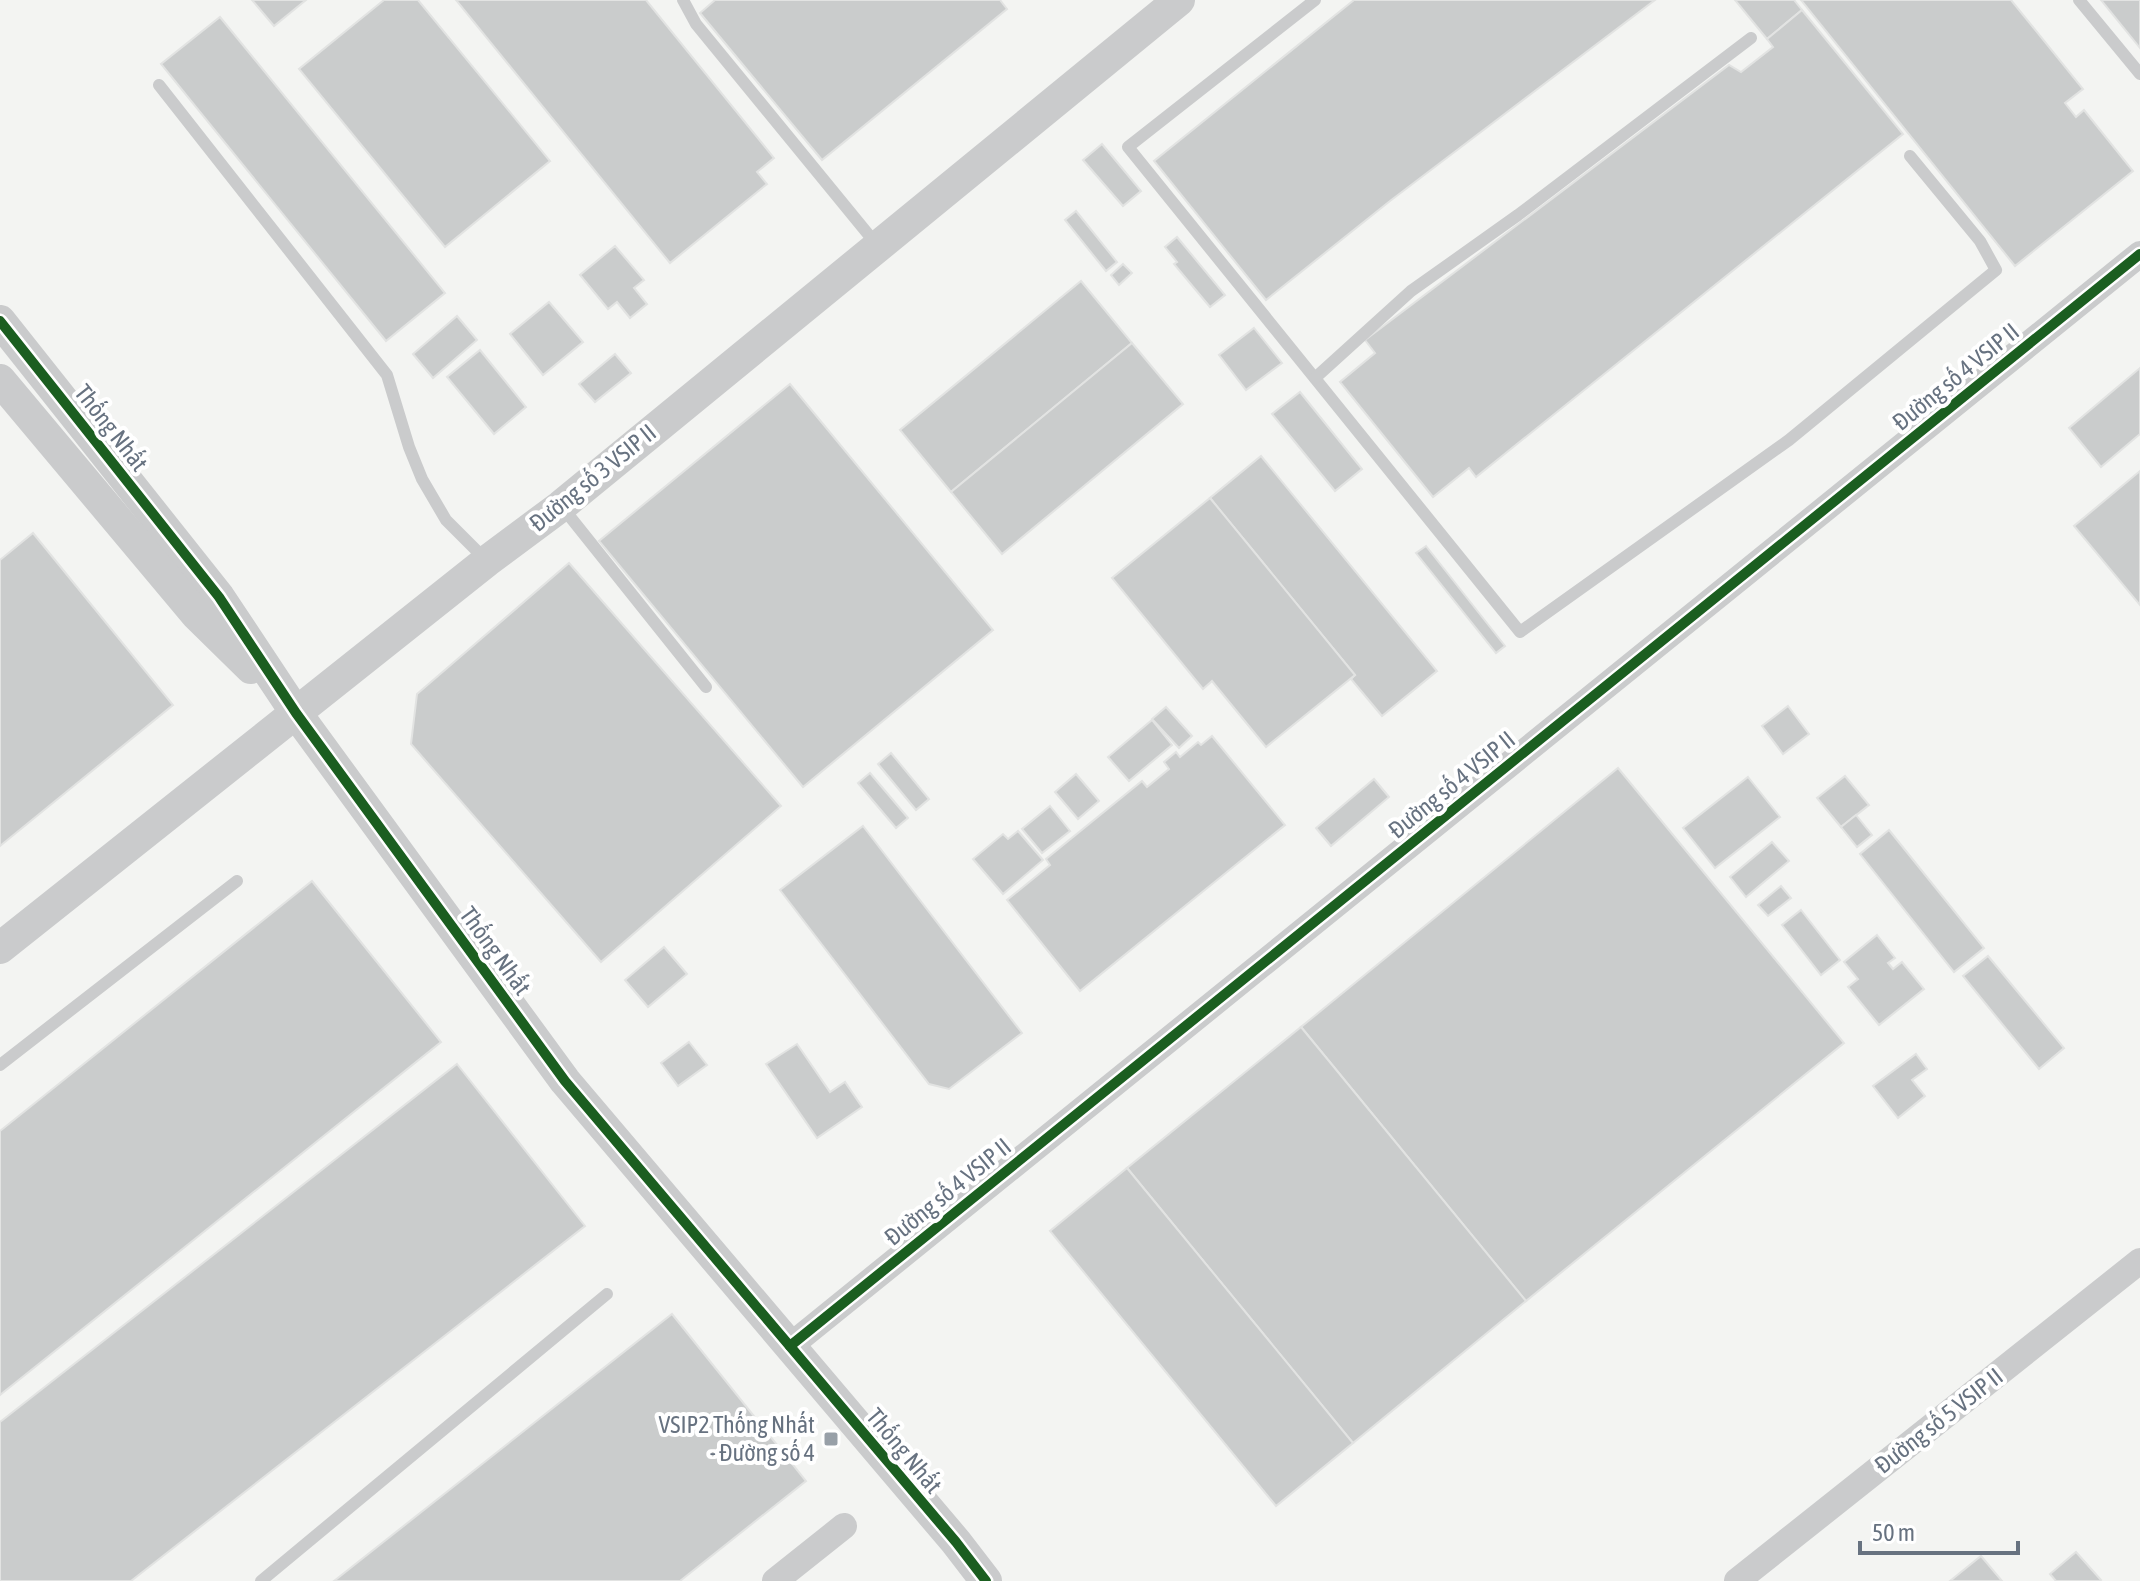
<svg xmlns="http://www.w3.org/2000/svg" width="2140" height="1581" font-family="'Asap Condensed',sans-serif">
<style>
.building{fill:#cacccc;stroke:#e2e3e2;stroke-width:2}
.lines{fill:none;stroke-linecap:round;stroke-linejoin:round}
.service{stroke:#cacbcc;stroke-width:12}
.minor{stroke:#cacbcc;stroke-width:26}
.tertiary{stroke:#cacbcc;stroke-width:32}
.cycleway-casing{stroke:#fff;stroke-width:15}
.cycleway{stroke:#1b5e20;stroke-width:10}
.poi-dot{fill:#98a0a8;stroke:#fff;stroke-width:3}
.labels{text-anchor:middle;stroke-width:8;stroke-linejoin:round;paint-order:stroke}
.street-label{font-size:24px;fill:#677280;stroke:#fff}
.poi-label{font-size:24px;fill:#677280;stroke:#fff;text-anchor:end}
</style>
<rect width="100%" height="100%" fill="#f3f4f2"/>
<g class="building">
<path d="M252,0H306L274,26Z"/>
<path d="M384,0H418L550,161L445,247L299,69Z"/>
<path d="M456,0H646L774,158L757,172L767,184L670,263Z"/>
<path d="M715,0H1000L1007,9L822,160L700,13Z"/>
<path d="M1354,0H1655L1390,201L1266,300L1154,161Z"/>
<path d="M1735,0H1794L1802,10L1767,39Z"/>
<path d="M1801,0H2011L2083,89L2065,103L2076,117L2084,110L2133,171L2015,266Z"/>
<path d="M2101,0H2140V48Z"/>
<path d="M1802,10L1903,134L1476,477L1469,468L1433,497L1340,382L1375,353L1365,340L1729,65L1741,72L1773,47L1767,39Z"/>
<path d="M220,17L445,293L386,341L161,64Z"/>
<path d="M1102,144L1141,191L1123,206L1083,160Z"/>
<path d="M1076,211L1117,262L1106,271L1065,220Z"/>
<path d="M1177,237L1225,295L1210,307L1174,264L1177,262L1165,247Z"/>
<path d="M615,246L644,280L634,288L647,304L630,318L617,302L608,309L580,275Z"/>
<path d="M1123,264L1132,273L1119,285L1111,275Z"/>
<path d="M1081,281L1132,343L951,492L900,430Z"/>
<path d="M549,302L583,342L543,375L510,334Z"/>
<path d="M457,316L477,340L433,378L413,354Z"/>
<path d="M1254,328L1282,363L1246,390L1219,355Z"/>
<path d="M1132,343L1183,404L1002,554L951,492Z"/>
<path d="M480,350L526,407L494,434L447,377Z"/>
<path d="M615,354L631,373L595,402L579,384Z"/>
<path d="M2140,368V434L2101,467L2069,428Z"/>
<path d="M790,384L993,630L803,787L599,541Z"/>
<path d="M1300,392L1362,469L1335,491L1272,414Z"/>
<path d="M1261,456L1437,671L1382,716L1351,679L1355,675L1210,498Z"/>
<path d="M2140,471V605L2074,526Z"/>
<path d="M1210,498L1355,675L1266,747L1212,681L1203,689L1112,578Z"/>
<path d="M33,533L173,705L0,846V560Z"/>
<path d="M1426,546L1505,646L1496,653L1416,553Z"/>
<path d="M569,563L781,806L601,962L411,744L417,694Z"/>
<path d="M1788,706L1809,734L1783,754L1762,726Z"/>
<path d="M1166,707L1192,736L1179,748L1152,719Z"/>
<path d="M1152,720L1172,745L1129,781L1108,757Z"/>
<path d="M1212,736L1285,825L1080,991L1007,900L1050,865L1046,859L1142,781L1147,787L1169,769L1164,762L1176,752L1180,757L1198,742L1201,745Z"/>
<path d="M891,753L929,799L916,810L878,764Z"/>
<path d="M1618,768L1844,1043L1526,1301L1301,1027Z"/>
<path d="M870,773L908,818L896,828L858,783Z"/>
<path d="M1076,774L1099,801L1078,819L1055,792Z"/>
<path d="M1845,776L1869,805L1841,827L1817,798Z"/>
<path d="M1748,777L1780,817L1715,868L1683,828Z"/>
<path d="M1374,779L1389,797L1331,846L1316,828Z"/>
<path d="M1050,806L1070,831L1042,853L1022,829Z"/>
<path d="M1856,815L1872,835L1857,847L1841,827Z"/>
<path d="M863,826L1022,1033L949,1089L929,1084L780,890Z"/>
<path d="M1889,830L1984,948L1954,972L1860,854Z"/>
<path d="M1018,831L1043,860L1003,894L973,859L1003,834L1008,839Z"/>
<path d="M1772,842L1789,861L1746,897L1730,877Z"/>
<path d="M312,881L441,1042L0,1395V1131Z"/>
<path d="M1781,886L1791,898L1768,916L1758,905Z"/>
<path d="M1801,910L1840,960L1821,975L1782,925Z"/>
<path d="M1877,935L1895,958L1888,963L1893,969L1902,962L1924,989L1879,1025L1848,987L1858,979L1844,962Z"/>
<path d="M664,947L687,974L648,1007L625,980Z"/>
<path d="M1988,956L2064,1048L2039,1069L1963,976Z"/>
<path d="M1301,1027L1526,1301L1353,1443L1127,1168Z"/>
<path d="M689,1042L707,1065L678,1086L661,1063Z"/>
<path d="M797,1044L830,1092L845,1082L862,1107L817,1138L766,1064Z"/>
<path d="M1916,1054L1927,1069L1912,1080L1925,1096L1898,1118L1873,1086Z"/>
<path d="M457,1064L585,1226L131,1581H0V1422Z"/>
<path d="M1127,1168L1353,1443L1276,1506L1050,1231Z"/>
<path d="M672,1314L806,1481L680,1581H334Z"/>
<path d="M2076,1552L2101,1580L2100,1581H2056L2050,1574Z"/>
<path d="M1981,1556L2002,1581H1950Z"/>
</g>
<g class="lines">
<g class="service">
<path d="M683,0L696,24L877,245"/>
<path d="M1315,0L1128,147L1520,632L1789,440L1996,270L1980,241L1910,156"/>
<path d="M2079,0L2140,74"/>
<path d="M159,85L387,375L409,447L422,479L446,520L487,561"/>
<path d="M1315,378L1411,291L1518,215L1751,38"/>
<path d="M563,508L706,687"/>
<path d="M0,1065L237,881"/>
<path d="M261,1581L607,1294"/>
</g>
<g class="minor">
<path d="M790,1346L2140,254"/>
<path d="M775,1581L844,1526"/>
<path d="M1737,1581L2140,1261"/>
</g>
<g class="tertiary">
<path d="M0,321L219,597L296,713L565,1081L956,1542L986,1581"/>
<path d="M0,380L196,614L251,668"/>
<path d="M0,948L487,561L561,506L1179,0"/>
</g>
<defs>
<g id="cycleway">
<path d="M0,321L219,597L296,713L565,1081L956,1542L986,1581"/>
<path d="M790,1346L2140,254"/>
</g>
</defs>
<use href="#cycleway" class="cycleway-casing"/>
<use href="#cycleway" class="cycleway"/>
</g>
<rect class="poi-dot" x="823" y="1431" width="16" height="16" rx="4"/>
<g class="labels">
<g class="street-label">
<text transform="translate(1956 377) rotate(-39)" y="8">Đường số 4 VSIP II</text>
<text transform="translate(111 428) rotate(52)" y="8">Thống Nhất</text>
<text transform="translate(593 478) rotate(-39)" y="8">Đường số 3 VSIP II</text>
<text transform="translate(1452 785) rotate(-39)" y="8">Đường số 4 VSIP II</text>
<text transform="translate(495 951) rotate(54)" y="8">Thống Nhất</text>
<text transform="translate(948 1192) rotate(-39)" y="8">Đường số 4 VSIP II</text>
<text transform="translate(1939 1421) rotate(-38)" y="8">Đường số 5 VSIP II</text>
<text transform="translate(904 1451) rotate(50)" y="8">Thống Nhất</text>
</g>
<g class="poi-label">
<text x="815" y="1433">VSIP2 Thống Nhất<tspan x="815" dy="28">- Đường số 4</tspan></text>
</g>
</g>
<path d="M1860 1541v12h158v-12" fill="none" stroke="#677280" stroke-width="4"/>
<text x="1872" y="1541" font-size="24" fill="#677280" stroke="#ffffff" stroke-width="6" paint-order="stroke">50 m</text>
</svg>
